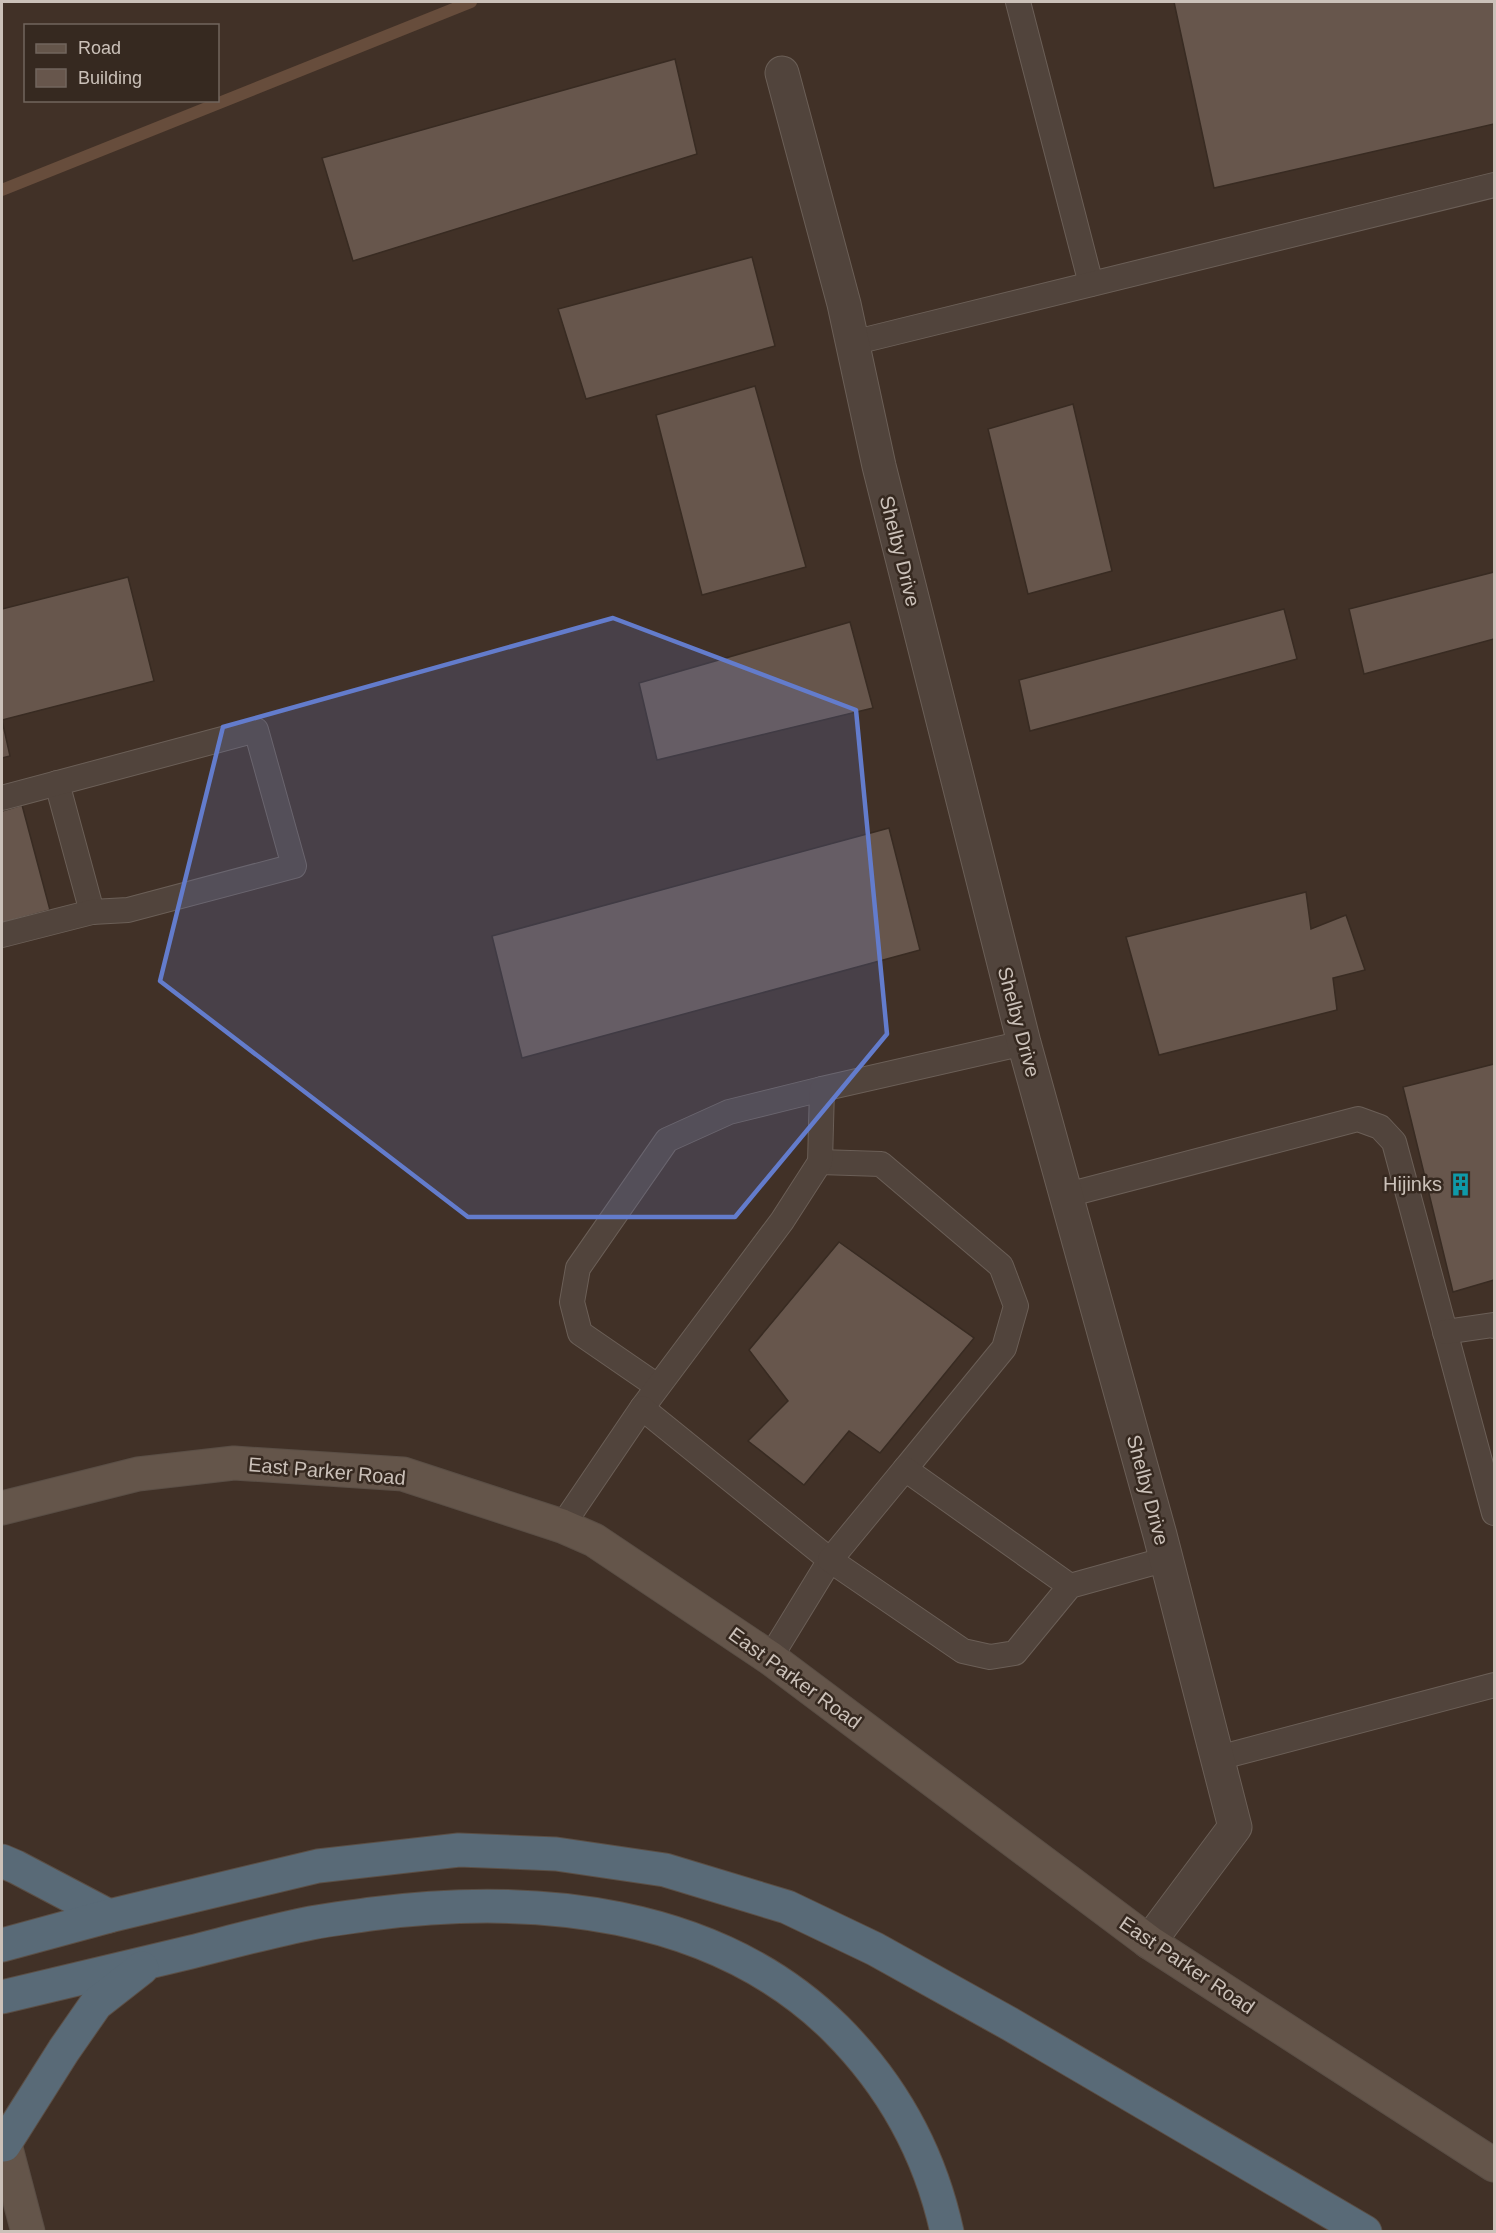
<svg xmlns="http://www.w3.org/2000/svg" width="1496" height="2233" font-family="Arial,sans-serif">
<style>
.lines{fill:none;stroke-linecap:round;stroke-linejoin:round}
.stream{stroke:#674d3c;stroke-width:12}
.building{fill:#67564c;stroke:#382b22;stroke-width:1.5}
.lane-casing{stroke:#6b5f57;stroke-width:26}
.street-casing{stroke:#6b5f57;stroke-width:35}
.secondary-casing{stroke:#5a4e45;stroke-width:35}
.highway-casing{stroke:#5b4f46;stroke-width:35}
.lane{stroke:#51443c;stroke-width:24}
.street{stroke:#51443c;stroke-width:33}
.secondary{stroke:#64554a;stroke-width:33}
.highway{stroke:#596a77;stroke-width:33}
.marked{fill:#637ccc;fill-opacity:0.2;stroke:#637ccc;stroke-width:4.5;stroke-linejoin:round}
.labels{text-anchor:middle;stroke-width:5;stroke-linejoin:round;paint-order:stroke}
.street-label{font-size:20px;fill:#cbc1b9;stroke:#362920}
.poi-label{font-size:20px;fill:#cbc1b9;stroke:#362920;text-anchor:end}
</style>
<rect width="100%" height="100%" fill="#413127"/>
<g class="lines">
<path class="stream" d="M2,190L471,2"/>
</g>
<g class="building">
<path d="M1174,2H1494V124L1214,188Z"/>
<path d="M675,59L697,154L353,261L322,158Z"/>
<path d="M752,257L775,346L586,399L558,309Z"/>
<path d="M755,386L806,567L702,595L656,415Z"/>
<path d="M1073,404L1112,571L1028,594L988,429Z"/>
<path d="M1494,572V639L1364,674L1349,609Z"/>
<path d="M128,577L154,681L2,720L10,756L2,758V609Z"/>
<path d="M1284,609L1297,659L1030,731L1019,680Z"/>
<path d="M850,622L873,708L657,760L639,683Z"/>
<path d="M22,805L50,910L2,923V811Z"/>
<path d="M889,828L920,950L522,1058L492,936Z"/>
<path d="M1306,892L1311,929L1346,915L1365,970L1333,978L1337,1010L1159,1055L1126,937Z"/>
<path d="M1494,1064V1280L1453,1292L1403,1087Z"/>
<path d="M839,1242L974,1338L880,1453L849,1431L804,1485L748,1441L788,1401L749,1350Z"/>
</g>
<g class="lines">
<defs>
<g id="lane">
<path d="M1018,2L1091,284"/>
<path d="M852,343L1494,185"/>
<path d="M57,783L92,912"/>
<path d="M2,798L256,730L294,866L128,910L92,912L2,935"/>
<path d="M820,1162L881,1164L1001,1266L1016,1306L1004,1348L905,1469"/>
<path d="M1067,1195L1358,1119L1380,1127L1394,1142L1494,1513"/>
<path d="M1445,1332L1493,1325L1494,1326"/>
<path d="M657,1386L580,1333L572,1302L578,1268L667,1140L729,1112L822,1089"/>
<path d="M642,1408L782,1221L820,1162L822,1089L1024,1043"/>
<path d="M562,1526L642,1408L830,1560L770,1658"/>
<path d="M1070,1586L1015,1653L990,1657L963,1651L830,1560L905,1469L1070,1586L1167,1559"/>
<path d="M1218,1758L1494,1685"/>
</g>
<path id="street" d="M782,73L844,304L879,466L1024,1043L1160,1535L1235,1827L1149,1942"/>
<g id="secondary">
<path d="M2,1508L138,1474L234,1463L403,1474L562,1526L594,1540L770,1658L1149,1942L1494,2165"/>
<path d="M2,2133L28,2232"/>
</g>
<g id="highway">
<path d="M2,1861L16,1867L109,1916"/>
<path d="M2,1945L109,1916L318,1866L459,1850L556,1854L665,1870L787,1907L875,1949L1010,2024L1365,2232"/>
<path d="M2,1997C65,1982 128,1967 191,1952C231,1942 271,1931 311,1923C331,1919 351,1917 371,1914C533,1893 715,1909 836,2029C892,2085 930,2154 947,2232"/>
<path d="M4,2145L64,2050L96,2004L142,1968"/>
</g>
</defs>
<use href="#lane" class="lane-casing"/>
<use href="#street" class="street-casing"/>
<use href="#secondary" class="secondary-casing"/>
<use href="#highway" class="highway-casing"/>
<use href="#lane" class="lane"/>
<use href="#street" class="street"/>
<use href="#secondary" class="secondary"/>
<use href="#highway" class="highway"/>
</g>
<path class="marked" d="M613,618L856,710L887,1034L735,1217H468L160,981L223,727Z"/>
<defs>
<symbol id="building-bare" viewBox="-9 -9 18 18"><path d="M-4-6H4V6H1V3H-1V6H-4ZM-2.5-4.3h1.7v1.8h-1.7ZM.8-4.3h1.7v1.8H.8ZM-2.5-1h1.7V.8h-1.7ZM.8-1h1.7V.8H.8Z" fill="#0f9aa8" stroke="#362920" stroke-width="2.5" paint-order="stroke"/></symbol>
</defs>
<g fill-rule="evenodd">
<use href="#building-bare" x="1444" y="1168" width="33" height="33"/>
</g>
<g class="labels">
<g class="street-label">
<text transform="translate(900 551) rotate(76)" y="7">Shelby Drive</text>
<text transform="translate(1019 1022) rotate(75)" y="7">Shelby Drive</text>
<text transform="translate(327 1471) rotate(5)" y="7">East Parker Road</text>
<text transform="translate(1148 1490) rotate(75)" y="7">Shelby Drive</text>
<text transform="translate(795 1678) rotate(36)" y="7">East Parker Road</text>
<text transform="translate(1187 1965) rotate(34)" y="7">East Parker Road</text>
</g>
<g class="poi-label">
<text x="1442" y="1191">Hijinks</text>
</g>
</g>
<rect width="1496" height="2233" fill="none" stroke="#cbc1b9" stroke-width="6"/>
<rect x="24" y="24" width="195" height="78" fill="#362920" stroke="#72665d" stroke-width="1.5"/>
<rect x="36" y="44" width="30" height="9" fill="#64554a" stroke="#72665d" stroke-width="1.5"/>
<text x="78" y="54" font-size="18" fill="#cbc1b9">Road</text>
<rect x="36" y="69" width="30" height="18" fill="#67564c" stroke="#72665d" stroke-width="1.5"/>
<text x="78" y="84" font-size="18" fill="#cbc1b9">Building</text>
</svg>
